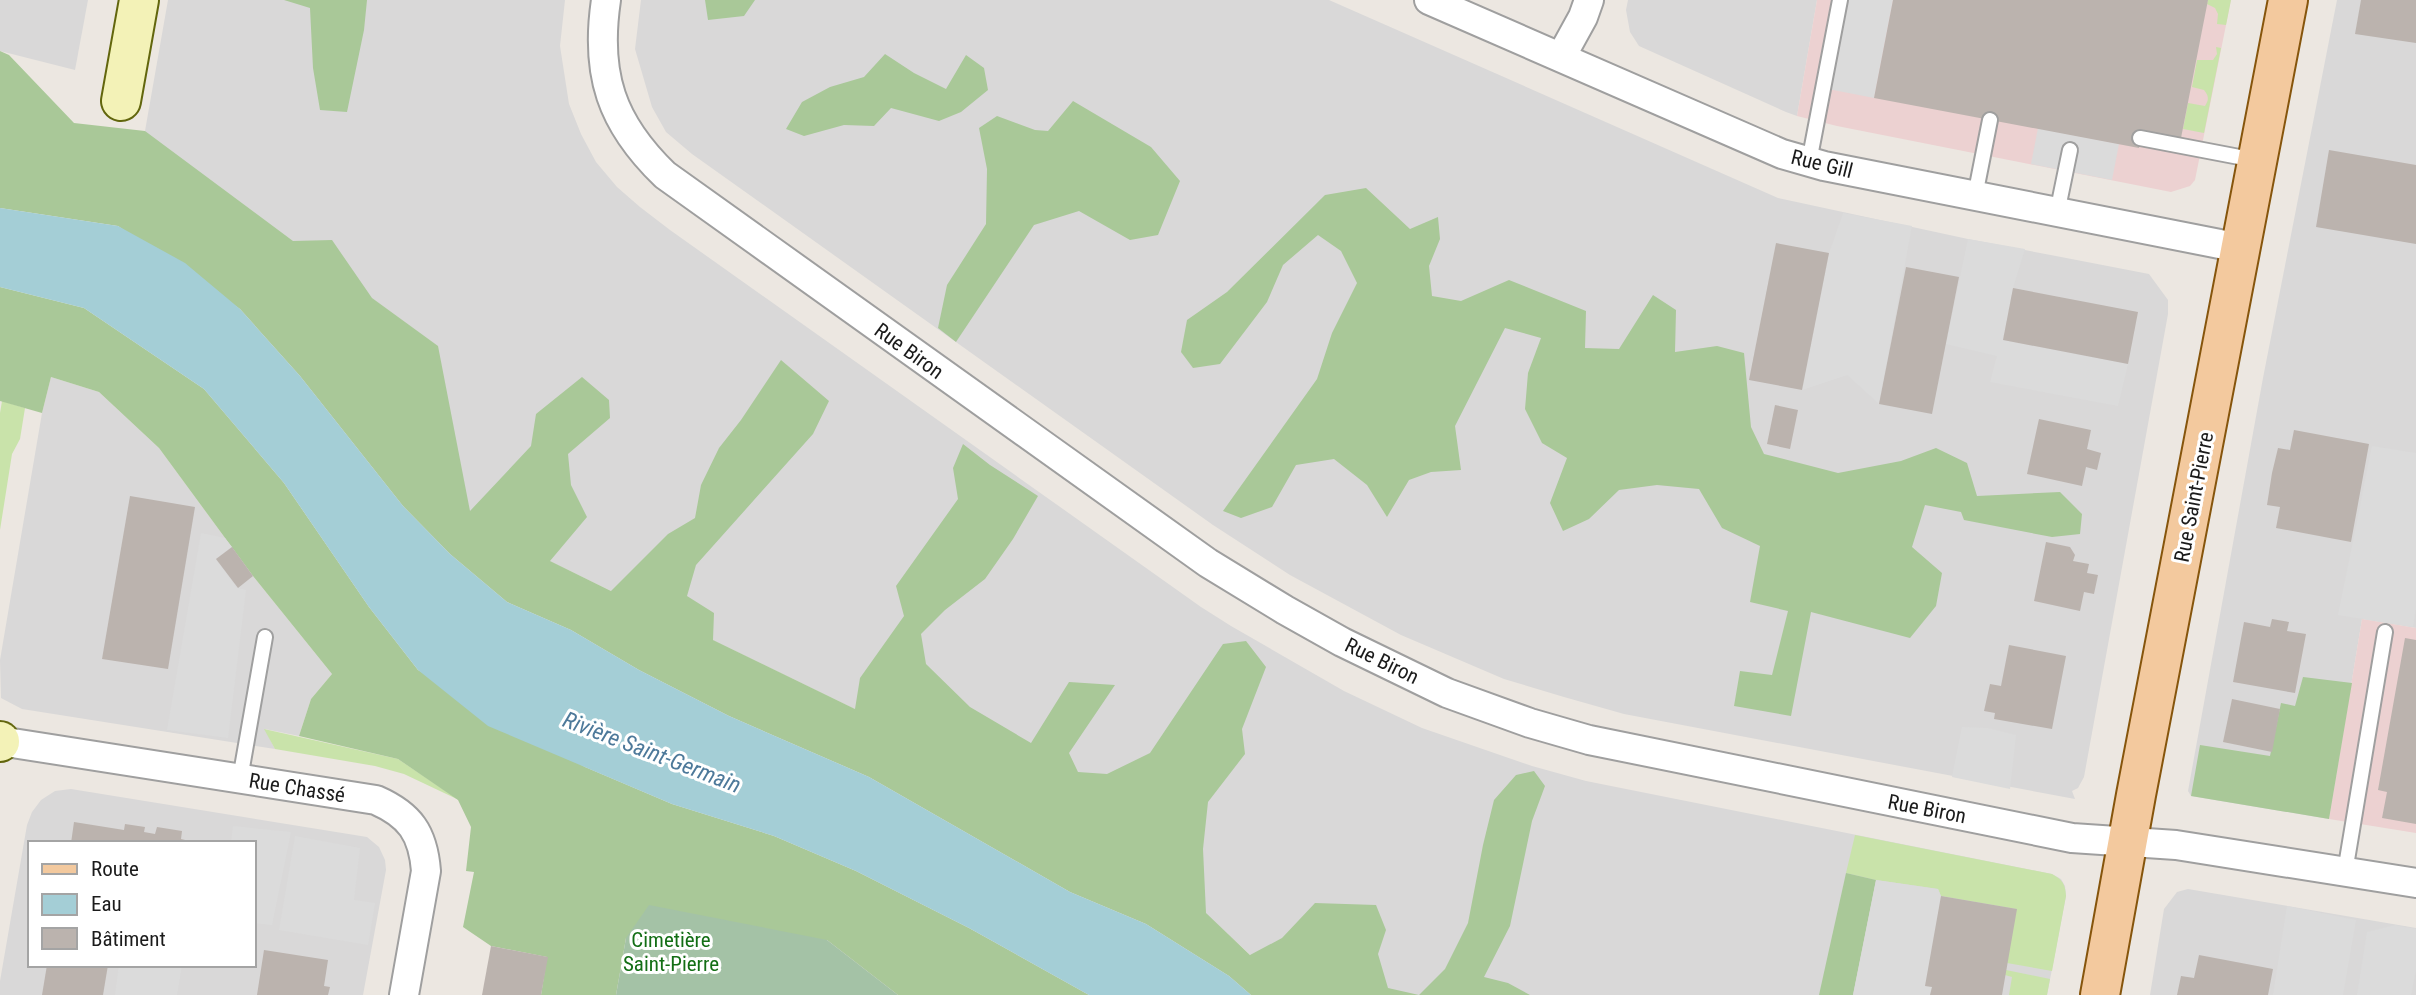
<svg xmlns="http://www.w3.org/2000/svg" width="2416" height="995" font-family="'Roboto Condensed',sans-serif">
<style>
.residential{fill:#d9d8d8;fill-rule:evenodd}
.commercial{fill:#ecd1d1}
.grass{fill:#c9e3aa}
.forest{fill:#a9c898}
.cemetery{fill:#a4c2a6}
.parking{fill:#dbdbdb}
.water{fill:#a4ced6}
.building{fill:#bbb3ae}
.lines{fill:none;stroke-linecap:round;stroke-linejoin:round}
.lane-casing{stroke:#9f9f9f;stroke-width:18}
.street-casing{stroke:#9f9f9f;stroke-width:32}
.secondary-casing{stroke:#62660d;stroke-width:42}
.primary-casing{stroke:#86550c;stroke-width:42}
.lane{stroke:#fff;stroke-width:14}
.street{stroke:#fff;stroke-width:28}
.secondary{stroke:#f3f2b7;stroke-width:38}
.primary{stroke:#f3c99e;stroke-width:38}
.labels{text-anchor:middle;stroke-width:6;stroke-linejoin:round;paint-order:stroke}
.street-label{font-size:21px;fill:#1b1b1b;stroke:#fff}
.park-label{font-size:21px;fill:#136e15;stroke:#fff}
.water-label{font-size:23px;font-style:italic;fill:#4d799a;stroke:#fff}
</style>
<rect width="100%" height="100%" fill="#ece7e1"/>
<g class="residential">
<path d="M0,0H88L75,70L0,51Z"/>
<path d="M168,0H565L560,46L569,104L581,134L596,162L617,187L640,207L670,230L1201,607L1231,626L1344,691L1422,728L1532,766L1586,781L2052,874L2061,879L2065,886L2066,896L2047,995H1294L1206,914L869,716L473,524L145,131Z"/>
<path d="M641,0H1329L1778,198L1968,239L2149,274L2168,300V314L2084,777L2078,788L2072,791L2075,799L1624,714L1564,697L1504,679L1401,635L1290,575L1213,525L692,154L666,132L652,107L635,49Z"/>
<path d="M1628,0H1817L1797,116L1786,112L1639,46L1630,32L1626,10Z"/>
<path d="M2337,0H2416V628L2362,619L2329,819L2191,796L2188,791L2263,378Z"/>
<path d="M51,377L99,392L159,448L253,576L332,674L311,699L299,736L265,729L275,749L22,709L1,698L0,660L42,413Z"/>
<path d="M71,789L367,837L379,847L385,860L386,870L363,995H0V981L27,825L32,812L41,800L55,791ZM30,843H254V965H30Z"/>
<path d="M2188,889L2416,928V995H2150L2164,909L2177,892Z"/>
</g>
<g class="commercial">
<path d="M1817,0H2231L2195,180L2190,186L2171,192L1837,126L1797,116Z"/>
<path d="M2362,619L2416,628V833L2329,819Z"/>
</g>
<g class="grass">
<path d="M2208,0H2231L2226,25L2217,24L2218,14L2215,8L2207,4Z"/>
<path d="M2216,47L2221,48L2204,133L2183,129L2188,103L2205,106C2209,100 2209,96 2204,90L2192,87L2197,60H2213L2217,54Z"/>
<path d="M2,401L25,408L20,439L12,454L0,530V413Z"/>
<path d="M264,729L398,759L459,800L404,774L375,766L275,749Z"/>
<path d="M1855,835L2052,874C2063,880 2065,884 2066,896L2052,971L2007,963L2016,909L1941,896L1938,889L1876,880L1846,873Z"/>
<path d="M2006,970L2050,979L2047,995H2009L2012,977L2005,975Z"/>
</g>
<g class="forest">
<path d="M284,0H367L364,30L347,112L320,110L313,68L310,8Z"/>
<path d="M705,0H755L744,16L708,20Z"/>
<path d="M0,51L9,55L74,123L145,131L293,241L332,240L372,298L438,346L470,511L531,446L536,414L582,377L609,400L610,418L568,454L571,485L587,517L550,561L611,591L668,534L695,518L701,485L719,448L741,420L781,360L829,401L813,434L696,565L687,596L714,613L713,640L855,709L860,678L904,616L896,586L958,499L953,468L963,444L990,465L1038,496L1013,539L985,579L945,610L921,634L926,664L970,707L1031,743L1069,682L1115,685L1069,753L1078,772L1107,774L1150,753L1223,644L1246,641L1266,667L1242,729L1245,754L1208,802L1203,849L1206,913L1250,955L1282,938L1315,903L1376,905L1386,930L1378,954L1388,988L1419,995L1445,969L1468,923L1483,845L1494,800L1516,775L1534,771L1545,786L1532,821L1510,926L1484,977L1508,983L1530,995H1251L1229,976L1146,924L1070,892L869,777L729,716L639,670L571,630L507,602L450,554L403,506L300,376L240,309L118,226L0,208Z"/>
<path d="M885,54L914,73L946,89L966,55L984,68L988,90L961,112L939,121L891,108L874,126L844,125L804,136L786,129L802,102L830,87L864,77Z"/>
<path d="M1073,101L1151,147L1180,181L1158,235L1130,240L1079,211L1034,225L956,342L938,328L947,285L986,224L987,169L979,128L997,116L1035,130L1048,131Z"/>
<path d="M1366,188L1410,229L1438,217L1440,239L1429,266L1432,296L1461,301L1509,280L1586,311L1585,348L1619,349L1653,295L1676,310L1675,352L1717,346L1744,353L1751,427L1764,454L1838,473L1901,461L1936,448L1967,463L1977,496L2060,492L2082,514L2080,534L2052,537L1964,520L1961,512L1925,505L1912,547L1942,573L1936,606L1910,638L1811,612L1791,716L1734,706L1740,671L1772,675L1788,611L1750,602L1760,546L1722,528L1699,489L1657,485L1619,490L1589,519L1563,531L1550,503L1567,458L1542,443L1525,409L1528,373L1541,338L1505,328L1455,426L1461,470L1431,472L1409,480L1387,517L1367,485L1334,459L1296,465L1272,507L1241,518L1223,511L1317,379L1332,333L1357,283L1341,251L1318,235L1283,265L1267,302L1220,364L1193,368L1181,352L1187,320L1227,292L1325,195Z"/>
<path d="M0,287L84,308L204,389L284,483L369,607L418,670L585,767L672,804L774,836L856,871L969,928L1089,995H898L827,940L626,938L616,995H541L547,957L491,946L463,927L474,872L466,871L471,827L458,800L398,759L299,736L311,699L332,674L253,576L159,448L99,392L51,377L42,413L0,401Z"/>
<path d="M2303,677L2352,683L2329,819L2191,796L2200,745L2270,756L2281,703L2295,706Z"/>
<path d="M1846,873L1876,880L1853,995H1819Z"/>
</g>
<path class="cemetery" d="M649,905L827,940L898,995H616L626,938Z"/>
<g class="parking">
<path d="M1840,0H1893L1874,98L1823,88Z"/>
<path d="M2038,128L2119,144L2112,180L2031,164Z"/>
<path d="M1843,213L1912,226L1879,404L1847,375L1802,390L1829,253Z"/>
<path d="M1968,239L2025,249L2013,288L2003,340L2128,364L2118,406L1990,382L1997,356L1946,344Z"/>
<path d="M2372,446L2416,453V608L2413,627L2338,615Z"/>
<path d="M201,533L225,538L232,547L216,559L237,588L246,590L228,738L167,730Z"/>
<path d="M1962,727L1988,728L2016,735L2010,789L1952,777Z"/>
<path d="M233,826L291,832L272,925L254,923V843H231Z"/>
<path d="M295,836L360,848L354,900L375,903L368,945L279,930Z"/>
<path d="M1876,880L1938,889L1941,896L1925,986L1932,987L1930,995H1853Z"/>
<path d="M2287,906L2356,920L2343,995H2273Z"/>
<path d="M2395,925L2416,929V971L2411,995H2357L2367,932Z"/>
<path d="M119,965H182L177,995H115Z"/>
</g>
<path class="water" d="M0,208L118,226L185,263L240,309L300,376L403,506L450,554L507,602L571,630L639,670L729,716L869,777L1070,892L1146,924L1229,976L1251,995H1089L969,928L856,871L774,836L672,804L488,726L418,670L369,607L284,483L204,389L84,308L0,287Z"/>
<g class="building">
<path d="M1893,0H2208L2181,138L2142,131L2139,148L1874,98Z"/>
<path d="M2361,0H2416V43L2355,34Z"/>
<path d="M2329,150L2416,165V244L2316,227Z"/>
<path d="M1776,243L1829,253L1802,390L1749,380Z"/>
<path d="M1906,267L1959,277L1932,414L1879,404Z"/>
<path d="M2013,288L2138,312L2128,364L2003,340Z"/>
<path d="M1775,405L1798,410L1790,449L1767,444Z"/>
<path d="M2039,419L2091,430L2087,449L2101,453L2097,470L2086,467L2082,486L2027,474Z"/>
<path d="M2294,430L2369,444L2351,542L2276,528L2280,507L2267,505L2272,473L2278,448L2290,450Z"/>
<path d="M130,496L195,507L168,669L102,659Z"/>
<path d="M2046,542L2070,547L2075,555L2073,561L2089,564L2087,573L2098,575L2094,594L2084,592L2080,611L2034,601Z"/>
<path d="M232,547L253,576L238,588L216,559Z"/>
<path d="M2272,619L2289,622L2287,631L2306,634L2295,693L2233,682L2244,622L2270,627Z"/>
<path d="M2405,638L2416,640V824L2382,818L2387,792L2378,790Z"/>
<path d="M2009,645L2066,656L2052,729L1994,719L1995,713L1984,711L1990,684L2001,686Z"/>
<path d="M2232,699L2280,709L2272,752L2223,742Z"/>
<path d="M74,822L124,830L125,824L145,827L144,832L155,834L157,827L182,831L181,839L198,843H71Z"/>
<path d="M1941,896L2017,909L2002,995H1930L1932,987L1925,986Z"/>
<path d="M491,946L548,957L541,995H482Z"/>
<path d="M264,950L328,960L324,986L330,987L328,995H257Z"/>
<path d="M2199,955L2273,969L2268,995H2177L2181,976L2194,978Z"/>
<path d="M47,965H108L103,995H42Z"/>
</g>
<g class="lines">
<defs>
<g id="lane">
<path d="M2140,138L2255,160"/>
<path d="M1809,162L1840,0"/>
<path d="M1975,196L1990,120"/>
<path d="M2057,213L2070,150"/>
<path d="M240,779L265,637"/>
<path d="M2345,872L2385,632"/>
</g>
<g id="street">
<path d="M606,0C595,74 611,123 665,175L1208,563L1285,610L1342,642L1447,693L1530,723L1589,740L2072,838L2176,845L2416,883"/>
<path d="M1429,0L1782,154L1824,166L2240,248"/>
<path d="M1561,57L1583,17L1589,0"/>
<path d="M0,741L376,800C410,815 423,833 426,871L404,995"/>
</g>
<g id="secondary">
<path d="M121,101L139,0"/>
<path d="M0,742V741"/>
</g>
<path id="primary" d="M2100,995L2136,795L2288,0"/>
</defs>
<use href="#lane" class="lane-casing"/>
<use href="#street" class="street-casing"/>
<use href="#secondary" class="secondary-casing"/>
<use href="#primary" class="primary-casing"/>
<use href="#lane" class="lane"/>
<use href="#street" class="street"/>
<use href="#secondary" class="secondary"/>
<use href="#primary" class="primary"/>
</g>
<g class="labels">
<g class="street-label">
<text transform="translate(1822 164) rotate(14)" y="7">Rue Gill</text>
<text transform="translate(909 351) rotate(36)" y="7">Rue Biron</text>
<text transform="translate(2194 497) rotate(-79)" y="7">Rue Saint-Pierre</text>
<text transform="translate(1382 661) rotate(26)" y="7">Rue Biron</text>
<text transform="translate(297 788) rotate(9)" y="7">Rue Chassé</text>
<text transform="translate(1927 809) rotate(11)" y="7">Rue Biron</text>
</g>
<g class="park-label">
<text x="671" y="947">Cimetière<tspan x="671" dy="24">Saint-Pierre</tspan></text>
</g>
<g class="water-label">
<text transform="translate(652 752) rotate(21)" y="8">Rivière Saint-Germain</text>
</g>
</g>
<rect x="28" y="841" width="228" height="126" fill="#ffffff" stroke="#a4a4a4" stroke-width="2"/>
<rect x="42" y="864" width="35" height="10" fill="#f3c99e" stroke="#a4a4a4" stroke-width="2"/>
<text x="91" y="876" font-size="21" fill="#1b1b1b">Route</text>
<rect x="42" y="894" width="35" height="21" fill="#a4ced6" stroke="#a4a4a4" stroke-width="2"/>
<text x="91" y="911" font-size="21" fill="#1b1b1b">Eau</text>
<rect x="42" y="928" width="35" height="21" fill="#bbb3ae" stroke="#a4a4a4" stroke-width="2"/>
<text x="91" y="946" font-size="21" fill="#1b1b1b">Bâtiment</text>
</svg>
